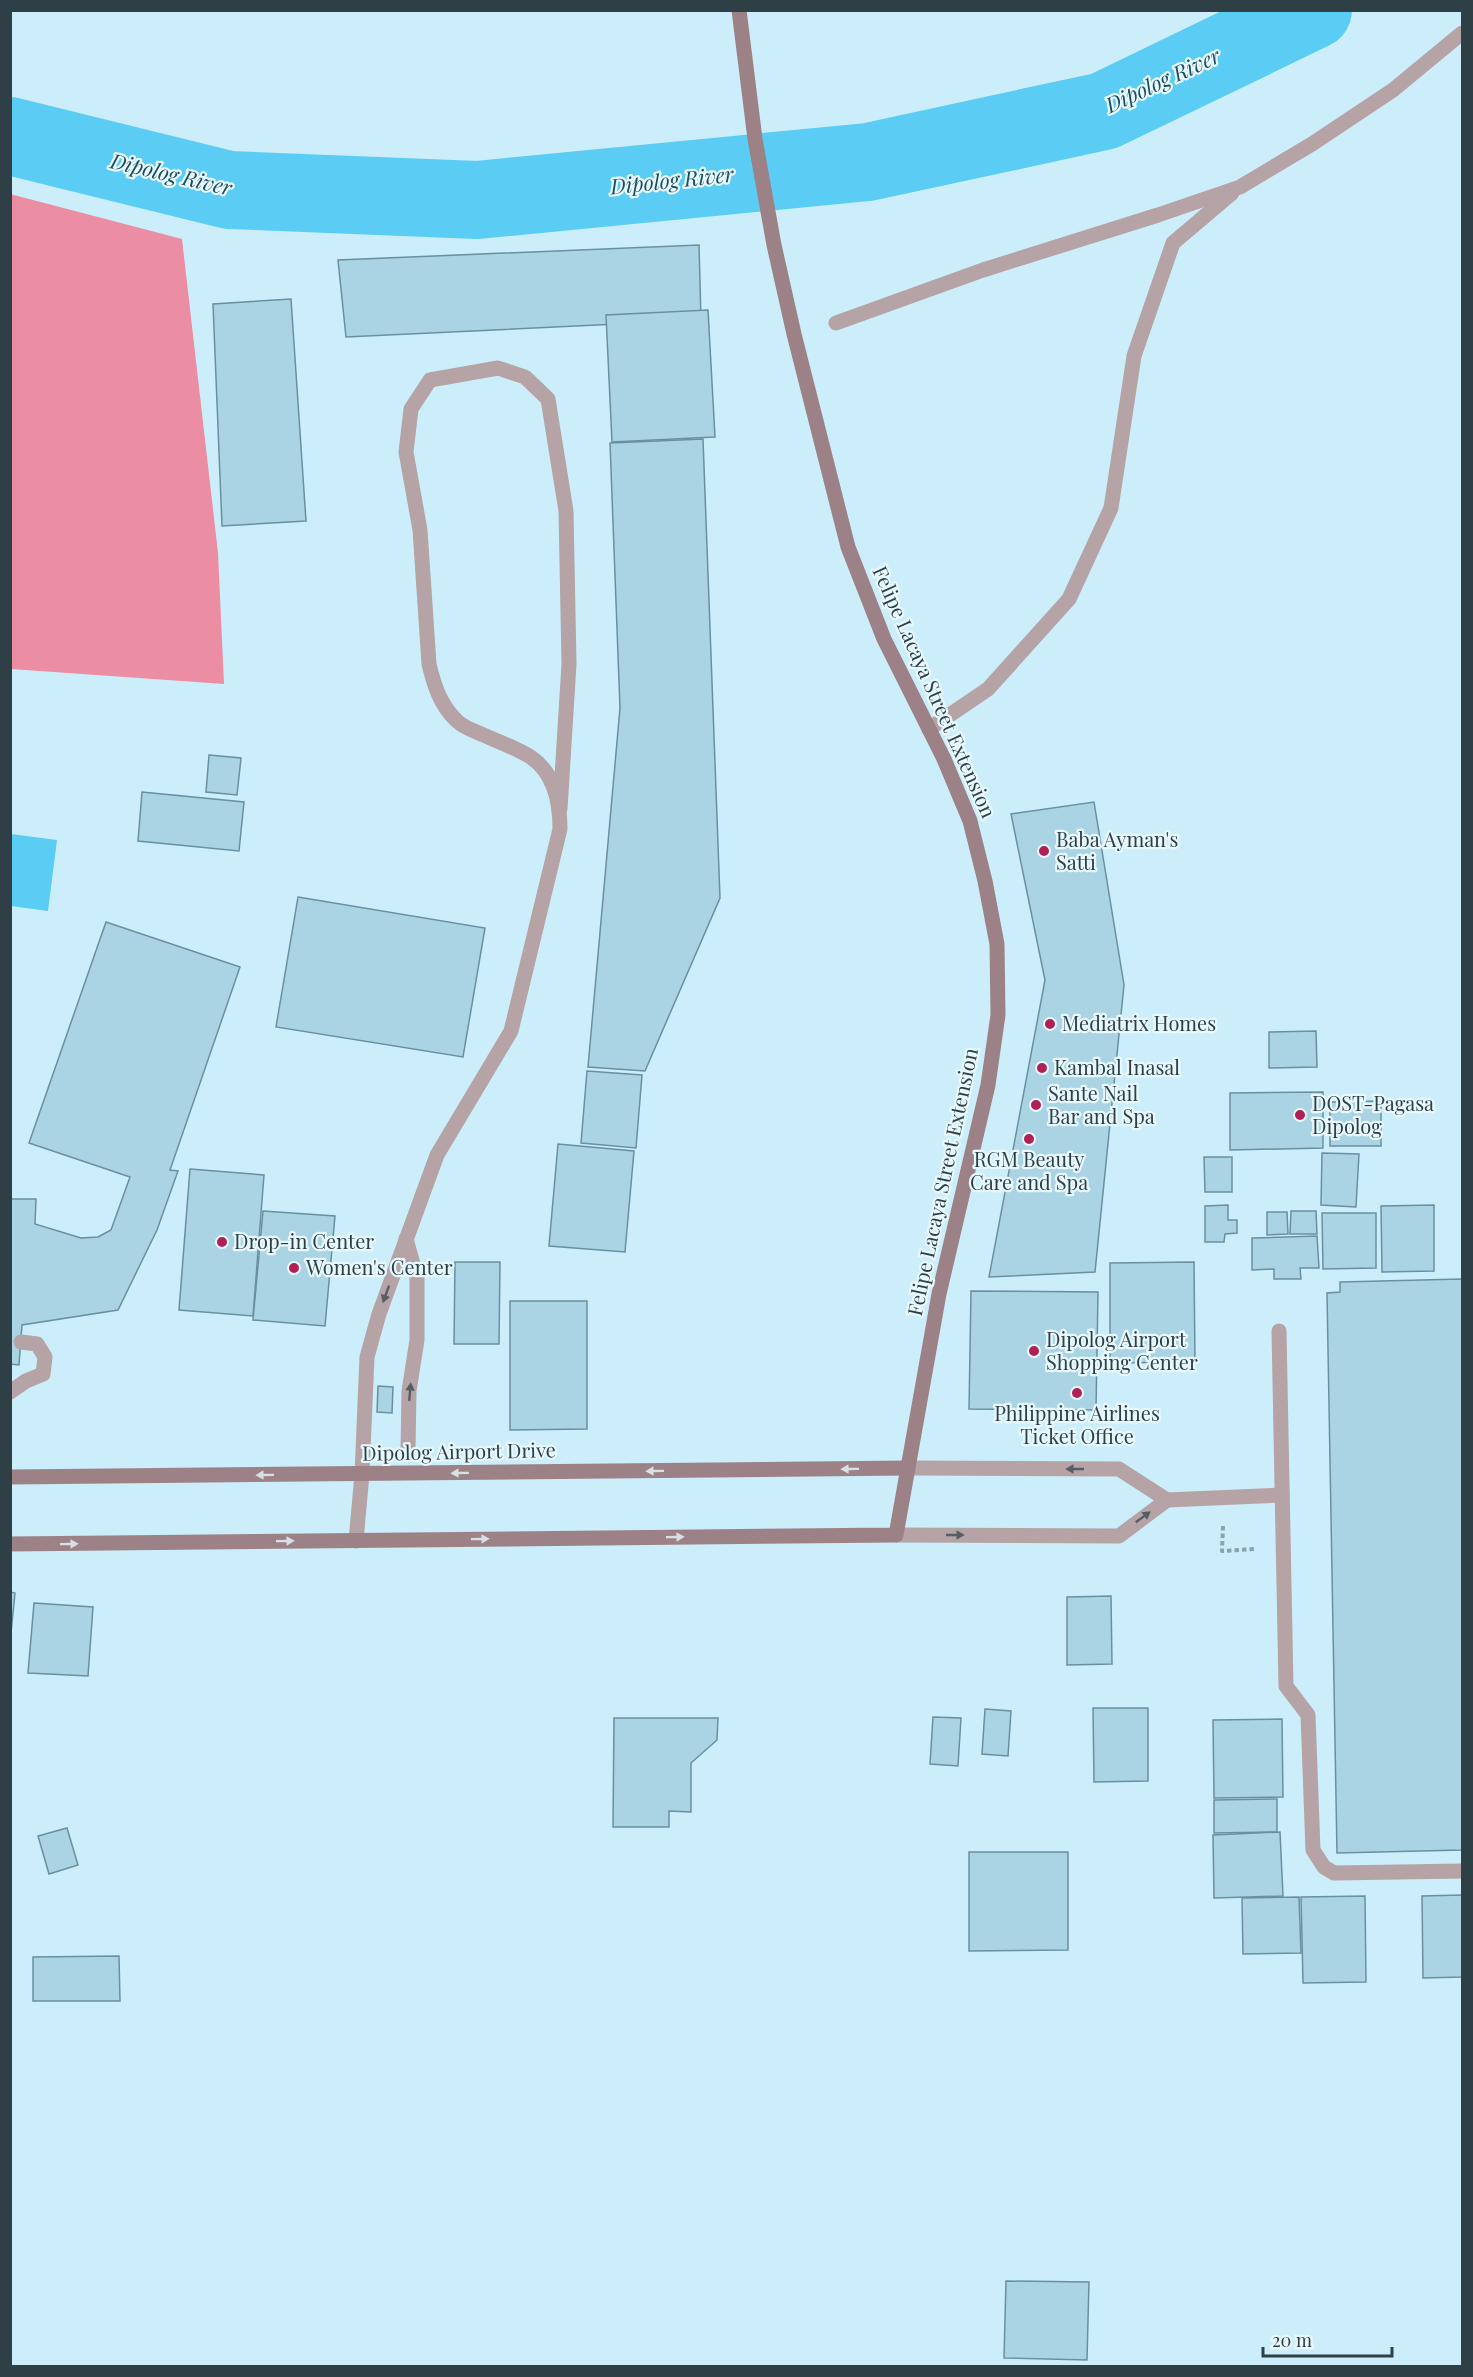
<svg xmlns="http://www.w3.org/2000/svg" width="1473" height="2377" font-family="'Playfair Display',serif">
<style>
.forest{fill:#eb8da3}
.water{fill:#5bcdf4}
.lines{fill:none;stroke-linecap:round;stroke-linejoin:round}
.river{stroke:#5bcdf4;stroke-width:78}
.building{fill:#aad4e4;stroke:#69909f;stroke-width:1.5}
.path{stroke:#89a4ae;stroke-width:4;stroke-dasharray:4.5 3;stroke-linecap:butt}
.lane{stroke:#b5a3a6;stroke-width:15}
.street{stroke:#b5a3a6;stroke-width:15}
.secondary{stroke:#9c8286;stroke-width:15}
.oneway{fill:#565d63}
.oneway2{fill:#d8e0e6}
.poi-dot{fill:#b02055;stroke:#e7f8fe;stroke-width:2}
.labels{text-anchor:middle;stroke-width:4.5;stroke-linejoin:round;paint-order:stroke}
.street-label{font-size:20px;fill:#2e3f46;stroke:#e7f8fe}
.poi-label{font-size:20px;fill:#2e3f46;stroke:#e7f8fe;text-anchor:start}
.water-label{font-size:21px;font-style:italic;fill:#1c4d5d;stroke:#e7f8fe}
</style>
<rect width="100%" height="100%" fill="#cceefb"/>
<path class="forest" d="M10,194L182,239L218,553L224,684L11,669Z"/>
<path class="water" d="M11,834L57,840L48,911L11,906Z"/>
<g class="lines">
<path class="river" d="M10,136L229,190L477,200L868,162L1104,111L1313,10"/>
</g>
<g class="building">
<path d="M699,245L701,320L346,337L338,260Z"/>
<path d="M291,299L306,521L222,526L213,304Z"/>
<path d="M708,310L715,437L612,442L606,315Z"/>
<path d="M703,439L720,898L645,1071L588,1067L620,708L610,443Z"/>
<path d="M209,755L241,758L237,795L206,792Z"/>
<path d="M142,792L244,802L239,851L138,841Z"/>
<path d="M1094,802L1124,985L1095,1272L989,1277L1045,980L1011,814Z"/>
<path d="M298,897L485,928L463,1057L276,1027Z"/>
<path d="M106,922L240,967L170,1170L178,1171L157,1230L118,1310L22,1325L19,1365L10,1364V1199H36L35,1224L81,1238L98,1237L111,1230L130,1177L29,1143Z"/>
<path d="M1316,1031L1317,1067L1269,1068V1032Z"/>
<path d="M587,1071L642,1075L636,1148L581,1143Z"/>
<path d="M1323,1092V1148L1230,1150V1093Z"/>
<path d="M1381,1101V1146H1330V1102Z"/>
<path d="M558,1144L634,1151L625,1252L549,1246Z"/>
<path d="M1322,1153L1359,1154L1356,1207L1321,1205Z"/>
<path d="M1204,1157H1232V1192H1205Z"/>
<path d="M190,1169L264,1175L253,1316L179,1310Z"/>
<path d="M1228,1205V1220H1237V1233L1225,1234L1224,1242H1205V1206Z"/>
<path d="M1434,1205V1271L1382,1272L1381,1206Z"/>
<path d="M263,1211L335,1216L325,1326L253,1320Z"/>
<path d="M1291,1211H1316L1317,1234H1290Z"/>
<path d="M1267,1212H1287L1288,1234L1267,1235Z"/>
<path d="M1322,1213H1376V1268L1323,1269Z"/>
<path d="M1317,1236L1319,1268H1300L1301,1279H1274V1269L1252,1270V1238Z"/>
<path d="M455,1262H500L499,1344H454Z"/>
<path d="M1194,1262L1195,1362L1110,1363V1263Z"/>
<path d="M1462,1279V1850L1337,1853L1327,1293L1340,1292V1282Z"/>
<path d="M971,1291L1098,1292L1096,1410L969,1409Z"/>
<path d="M510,1301H587V1429L510,1430Z"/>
<path d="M378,1386L393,1387L392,1413L377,1412Z"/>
<path d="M10,1592L15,1593L10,1643Z"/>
<path d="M1111,1596L1112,1664L1067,1665V1597Z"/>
<path d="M34,1603L93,1607L88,1676L28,1673Z"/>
<path d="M1093,1708H1148V1781L1094,1782Z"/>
<path d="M985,1709L1011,1711L1008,1756L982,1754Z"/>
<path d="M933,1717L961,1718L958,1766L930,1764Z"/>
<path d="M614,1718H718L717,1740L691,1763V1812L669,1811V1827H613Z"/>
<path d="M1282,1719L1283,1797L1214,1798L1213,1720Z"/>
<path d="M1277,1799V1832L1214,1833V1800Z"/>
<path d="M67,1828L78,1865L49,1874L38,1836Z"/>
<path d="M1280,1832L1283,1896L1214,1898L1213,1835Z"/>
<path d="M969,1852H1068V1950L969,1951Z"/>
<path d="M1462,1895V1977L1423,1978L1422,1896Z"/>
<path d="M1365,1896L1366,1982L1303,1983L1301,1897Z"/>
<path d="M1299,1897L1301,1953L1243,1954L1242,1898Z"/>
<path d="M119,1956L120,2001H33V1957Z"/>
<path d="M1006,2281L1089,2282L1087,2360L1004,2358Z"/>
</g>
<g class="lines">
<path class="path" d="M1223,1526L1222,1551L1255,1549"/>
<g class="lane">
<path d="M406,1239L417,1278V1340L409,1391L408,1450"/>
<path d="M1279,1331L1286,1686L1308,1715L1313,1850L1324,1867L1334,1873L1462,1871"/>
<path d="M10,1392L26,1381L43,1374L45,1357L37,1344L21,1342"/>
<path d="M1167,1500L1282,1495"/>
<path d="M356,1541L362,1474L367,1357L379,1314L437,1155L511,1031L560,829C560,804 555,774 532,758C519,749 501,743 486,736C477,732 464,728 457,721C440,705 434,685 429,664L420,530L406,452L411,409L430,380L498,368L525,377L548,399L566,511L569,664L560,809"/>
</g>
<g class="street">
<path d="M836,323L983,270L1158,215L1240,187L1312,144L1393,90L1462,33"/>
<path d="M929,729L988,689L1069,599L1111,508L1134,356L1173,243L1232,193"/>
<path d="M896,1535L1119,1536L1167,1500L1119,1469L908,1468"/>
</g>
<g class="secondary">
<path d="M10,1477L908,1468"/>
<path d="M10,1544L896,1535L939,1294L988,1085L998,1015L997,944L985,881L970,821L944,759L884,639L848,547L794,334L774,245L755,139L739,10"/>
</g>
</g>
<defs><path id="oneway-solid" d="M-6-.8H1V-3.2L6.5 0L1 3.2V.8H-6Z" transform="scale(1.5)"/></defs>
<g class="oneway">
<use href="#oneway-solid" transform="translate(386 1294) rotate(110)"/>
<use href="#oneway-solid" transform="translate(410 1392) rotate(-85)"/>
<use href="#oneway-solid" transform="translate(1075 1469) rotate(-180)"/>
<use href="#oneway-solid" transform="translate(1143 1517) rotate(-36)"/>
<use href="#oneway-solid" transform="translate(955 1535)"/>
</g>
<g class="oneway2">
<use href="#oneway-solid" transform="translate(850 1469) rotate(179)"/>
<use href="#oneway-solid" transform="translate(655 1471) rotate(179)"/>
<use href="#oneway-solid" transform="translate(460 1473) rotate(179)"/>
<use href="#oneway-solid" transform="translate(265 1475) rotate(179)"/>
<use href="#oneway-solid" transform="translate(675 1537) rotate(-1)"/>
<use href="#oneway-solid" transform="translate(480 1539) rotate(-1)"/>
<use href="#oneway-solid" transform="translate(285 1541) rotate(-1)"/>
<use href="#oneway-solid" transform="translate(69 1544) rotate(-1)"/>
</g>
<g class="poi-dot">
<circle cx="1044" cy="851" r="6"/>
<circle cx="1050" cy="1024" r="6"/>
<circle cx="1042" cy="1068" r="6"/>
<circle cx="1036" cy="1105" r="6"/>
<circle cx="1300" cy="1115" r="6"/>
<circle cx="1029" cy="1139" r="6"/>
<circle cx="222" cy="1242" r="6"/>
<circle cx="294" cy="1268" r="6"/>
<circle cx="1034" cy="1351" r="6"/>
<circle cx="1077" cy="1393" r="6"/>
</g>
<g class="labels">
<g class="street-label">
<text transform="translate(934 692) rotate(66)" y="7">Felipe Lacaya Street Extension</text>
<text transform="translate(943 1182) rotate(-78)" y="7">Felipe Lacaya Street Extension</text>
<text transform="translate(459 1452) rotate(-1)" y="7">Dipolog Airport Drive</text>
</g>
<g class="poi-label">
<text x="1056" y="847">Baba Ayman's<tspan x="1056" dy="23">Satti</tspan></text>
<text x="1062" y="1031">Mediatrix Homes</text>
<text x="1054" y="1075">Kambal Inasal</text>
<text x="1048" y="1101">Sante Nail<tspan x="1048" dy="23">Bar and Spa</tspan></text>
<text x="1312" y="1111">DOST-Pagasa<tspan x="1312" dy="23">Dipolog</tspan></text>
<text x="1029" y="1167" text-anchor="middle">RGM Beauty<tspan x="1029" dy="23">Care and Spa</tspan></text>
<text x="234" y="1249">Drop-in Center</text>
<text x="306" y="1275">Women's Center</text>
<text x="1046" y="1347">Dipolog Airport<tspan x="1046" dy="23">Shopping Center</tspan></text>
<text x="1077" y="1421" text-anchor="middle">Philippine Airlines<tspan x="1077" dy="23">Ticket Office</tspan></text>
</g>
<g class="water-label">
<text transform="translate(1163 81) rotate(-25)" y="7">Dipolog River</text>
<text transform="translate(171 175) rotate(13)" y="7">Dipolog River</text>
<text transform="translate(672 181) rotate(-6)" y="7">Dipolog River</text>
</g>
</g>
<rect width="1473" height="2377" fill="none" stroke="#2e3f46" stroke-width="24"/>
<path d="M1263 2347v9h129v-9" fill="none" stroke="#2e3f46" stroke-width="3"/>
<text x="1272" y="2347" font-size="18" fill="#2e3f46" stroke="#e7f8fe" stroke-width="4.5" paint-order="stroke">20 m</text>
</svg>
